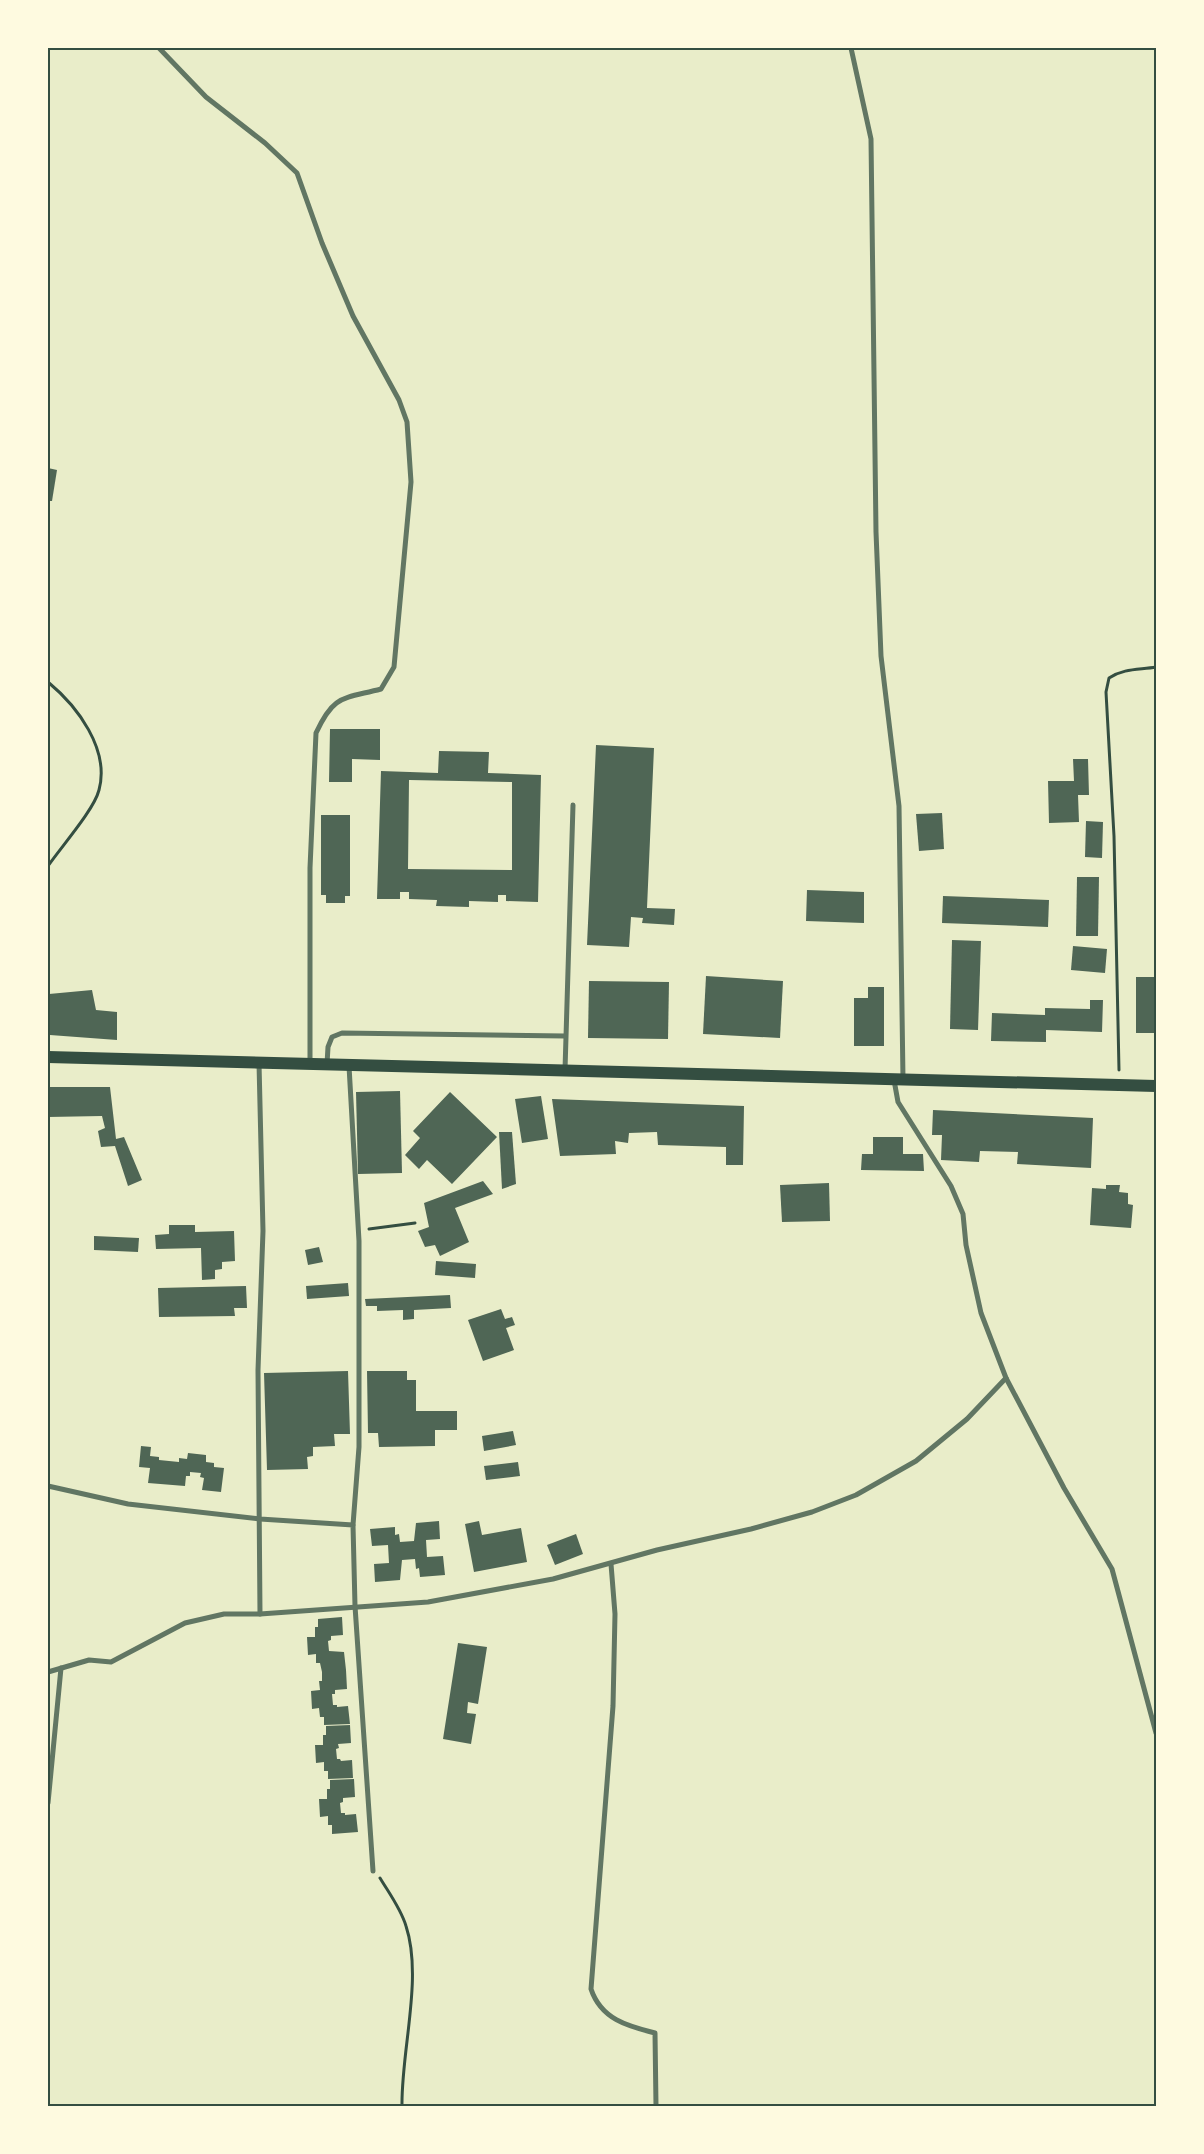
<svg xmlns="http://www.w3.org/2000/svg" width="1204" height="2154" font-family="Poppins,sans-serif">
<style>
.building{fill:#4f6655;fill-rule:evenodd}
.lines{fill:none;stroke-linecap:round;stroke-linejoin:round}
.path{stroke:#344e41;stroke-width:3}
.minor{stroke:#617663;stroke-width:5}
.primary{stroke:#344e41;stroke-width:12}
.neatline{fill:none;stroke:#344e41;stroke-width:2}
</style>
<rect width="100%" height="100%" fill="#e9edc9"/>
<g class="building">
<path d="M48,468L57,470L52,501H48Z"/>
<path d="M330,729H380V760L352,759V782H329Z"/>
<path d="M596,745L654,748L647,908L675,909L674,925L642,923L643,918L631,917L629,947L587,945Z"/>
<path d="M439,751L489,752L488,773L541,775L538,902L506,901V895H498V902L469,901V907L436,906L437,900L409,899V892H400V899H377L381,771L438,773ZM409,780L512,782V870L408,869Z"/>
<path d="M1073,759H1088L1089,795H1078L1079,822L1049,823L1048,781H1074Z"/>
<path d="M942,813L944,849L919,851L916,814Z"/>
<path d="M321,815H350V896H345V903H326V895H321Z"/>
<path d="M1086,821L1103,822L1102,858L1085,857Z"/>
<path d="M1077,877H1099L1098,936H1076Z"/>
<path d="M807,890L864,892V923L806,921Z"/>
<path d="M943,896L1049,900L1048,927L942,923Z"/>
<path d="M952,940L981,941L978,1030L950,1029Z"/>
<path d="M1073,946L1107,949L1105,973L1071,970Z"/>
<path d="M706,976L783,981L780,1038L703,1034Z"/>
<rect x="1136" y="977" width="20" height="56"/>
<path d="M589,981L669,982L668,1039L588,1038Z"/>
<path d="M868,987H884V1046H854V998H868Z"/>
<path d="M92,990L96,1010L117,1012V1040L50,1035L49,994Z"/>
<path d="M1090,1000H1103L1102,1032L1046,1030V1042L991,1041L992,1013L1045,1015V1008L1090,1009Z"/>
<path d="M48,1087H110L116,1139L124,1137L142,1180L128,1186L115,1146L101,1147L98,1131L105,1128L102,1116L48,1117Z"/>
<path d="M400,1091L402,1173L358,1174L356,1092Z"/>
<path d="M450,1092L497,1137L452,1184L427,1160L419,1169L405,1155L420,1138L413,1131Z"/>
<path d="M541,1096L548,1139L522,1143L515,1099Z"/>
<path d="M552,1099L744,1106L743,1165H726V1147L658,1145L657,1132L629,1133L628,1143L615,1141L616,1154L560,1156Z"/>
<path d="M933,1110L1093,1118L1091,1168L1017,1164L1018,1152L980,1151L979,1162L941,1160L942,1135H932Z"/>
<path d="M499,1132H512L516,1184L502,1189Z"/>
<path d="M873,1137H903V1154H923L924,1171L861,1170L862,1154H873Z"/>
<path d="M483,1181L493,1194L455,1208L469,1242L440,1256L435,1245L425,1247L418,1231L429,1227L424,1203Z"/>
<path d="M829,1183L830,1221L782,1222L780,1185Z"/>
<path d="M1106,1185H1120L1119,1192L1128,1193V1204L1133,1205L1131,1228L1090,1225L1092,1188L1106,1189Z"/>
<path d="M169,1225H195V1232L234,1231L235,1261L222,1262V1269L215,1270V1279L202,1280L201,1248L156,1249L155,1235L169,1234Z"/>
<path d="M94,1236L139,1238L138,1252L94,1250Z"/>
<path d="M319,1247L323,1262L308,1265L305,1250Z"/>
<path d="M436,1261L476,1264L475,1278L435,1275Z"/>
<path d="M348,1283L349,1296L307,1299L306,1286Z"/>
<path d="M246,1286L247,1308H234L235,1316L159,1317L158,1288Z"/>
<path d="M450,1295L451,1308L414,1310V1319L403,1320V1310L377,1311V1306H366L365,1299Z"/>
<path d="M501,1309L505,1319L512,1317L515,1325L506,1328L514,1350L483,1361L468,1320Z"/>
<path d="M348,1371L350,1434H334L335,1446L313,1447V1456L307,1457L308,1469L267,1470L264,1373Z"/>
<path d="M367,1371H407V1380H416V1411H457V1430H435V1446L379,1447L378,1433H368Z"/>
<path d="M513,1431L516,1445L484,1451L482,1436Z"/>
<path d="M141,1446L151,1447L150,1456L159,1457V1460L179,1462V1458L187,1459L188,1453L206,1455V1462L214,1463V1467L224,1468L221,1492L202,1490L204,1478L200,1477L201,1473L190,1472V1476H186L185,1486L148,1483L150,1468L139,1467Z"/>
<path d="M518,1462L520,1476L486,1480L484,1466Z"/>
<path d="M439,1521L440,1539L426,1540L427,1557L443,1556L445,1575L420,1577L419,1568L416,1569L415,1559L402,1560L400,1580L375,1582L374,1564L389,1563L388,1545L372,1546L370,1529L395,1527V1535L399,1534L400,1542L414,1541L416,1523Z"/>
<path d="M479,1521L482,1535L521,1528L527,1562L474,1572L465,1524Z"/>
<path d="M576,1534L583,1554L555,1565L547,1545Z"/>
<path d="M342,1617L343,1635L331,1636V1640L328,1641L329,1651L344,1652L346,1670L330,1671L346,1670L347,1689L335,1690V1694H332L333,1705H337V1707L348,1706L350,1724L324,1725V1717H320L319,1708L312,1709L311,1691L320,1690L319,1681H322V1672L320,1663H316V1654L308,1655L307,1637H315V1627H318V1619Z"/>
<path d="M458,1643L487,1647L478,1704L468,1702L467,1713L476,1714L471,1744L443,1739Z"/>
<path d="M350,1725L351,1743L338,1744L339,1748L336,1749L337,1759H340L341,1761L352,1760L353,1778L328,1779V1771H324V1762L316,1763L315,1745H323V1735H326V1726Z"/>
<path d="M354,1779L355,1797L343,1798V1802L340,1803L341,1813H345V1815L356,1814L358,1832L332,1834V1825H328V1816L320,1817L319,1799H327V1789H330V1780Z"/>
</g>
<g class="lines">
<g class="path">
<path d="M48,682C77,706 110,749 99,790C94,810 61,847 48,866"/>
<path d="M1119,1070L1114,836L1106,692L1109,678C1124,668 1140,670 1156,667"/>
<path d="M369,1229L415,1223"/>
<path d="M380,1878C389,1893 401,1909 406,1926C423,1978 401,2051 402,2106"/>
</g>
<g class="minor">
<path d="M159,48L206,97L265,143L297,173L322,243L353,316L399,400L407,422L411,482L394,667L381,689C343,699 334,694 316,733L310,868V1063"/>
<path d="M851,48L871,139L876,532L881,656L899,806L903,1079"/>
<path d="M327,1064L328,1047L332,1037L342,1033L565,1036"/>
<path d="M349,1066L359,1241V1447L353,1525"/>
<path d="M565,1070L573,805"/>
<path d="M894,1080L898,1102L951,1186L963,1214L966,1245L981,1313L1006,1378L1064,1488L1112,1569L1156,1733"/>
<path d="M48,1486L128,1504L260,1519L353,1525L355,1606L373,1871"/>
<path d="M611,1564L615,1614L613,1706L591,1989C601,2019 627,2026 655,2033L656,2106"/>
<path d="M260,1614L428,1602L553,1579L657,1550L751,1529L812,1512L856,1495L916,1461L967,1419L1006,1378"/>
<path d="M48,1672L89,1660L111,1662L185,1623L224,1614H260L258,1370L263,1231L259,1063"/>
<path d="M48,1803L61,1668"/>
</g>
<path class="primary" d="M48,1057L1156,1086"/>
</g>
<rect width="1204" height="2154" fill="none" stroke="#fefae0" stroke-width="98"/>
<rect x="49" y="49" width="1106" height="2056" class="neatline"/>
</svg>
